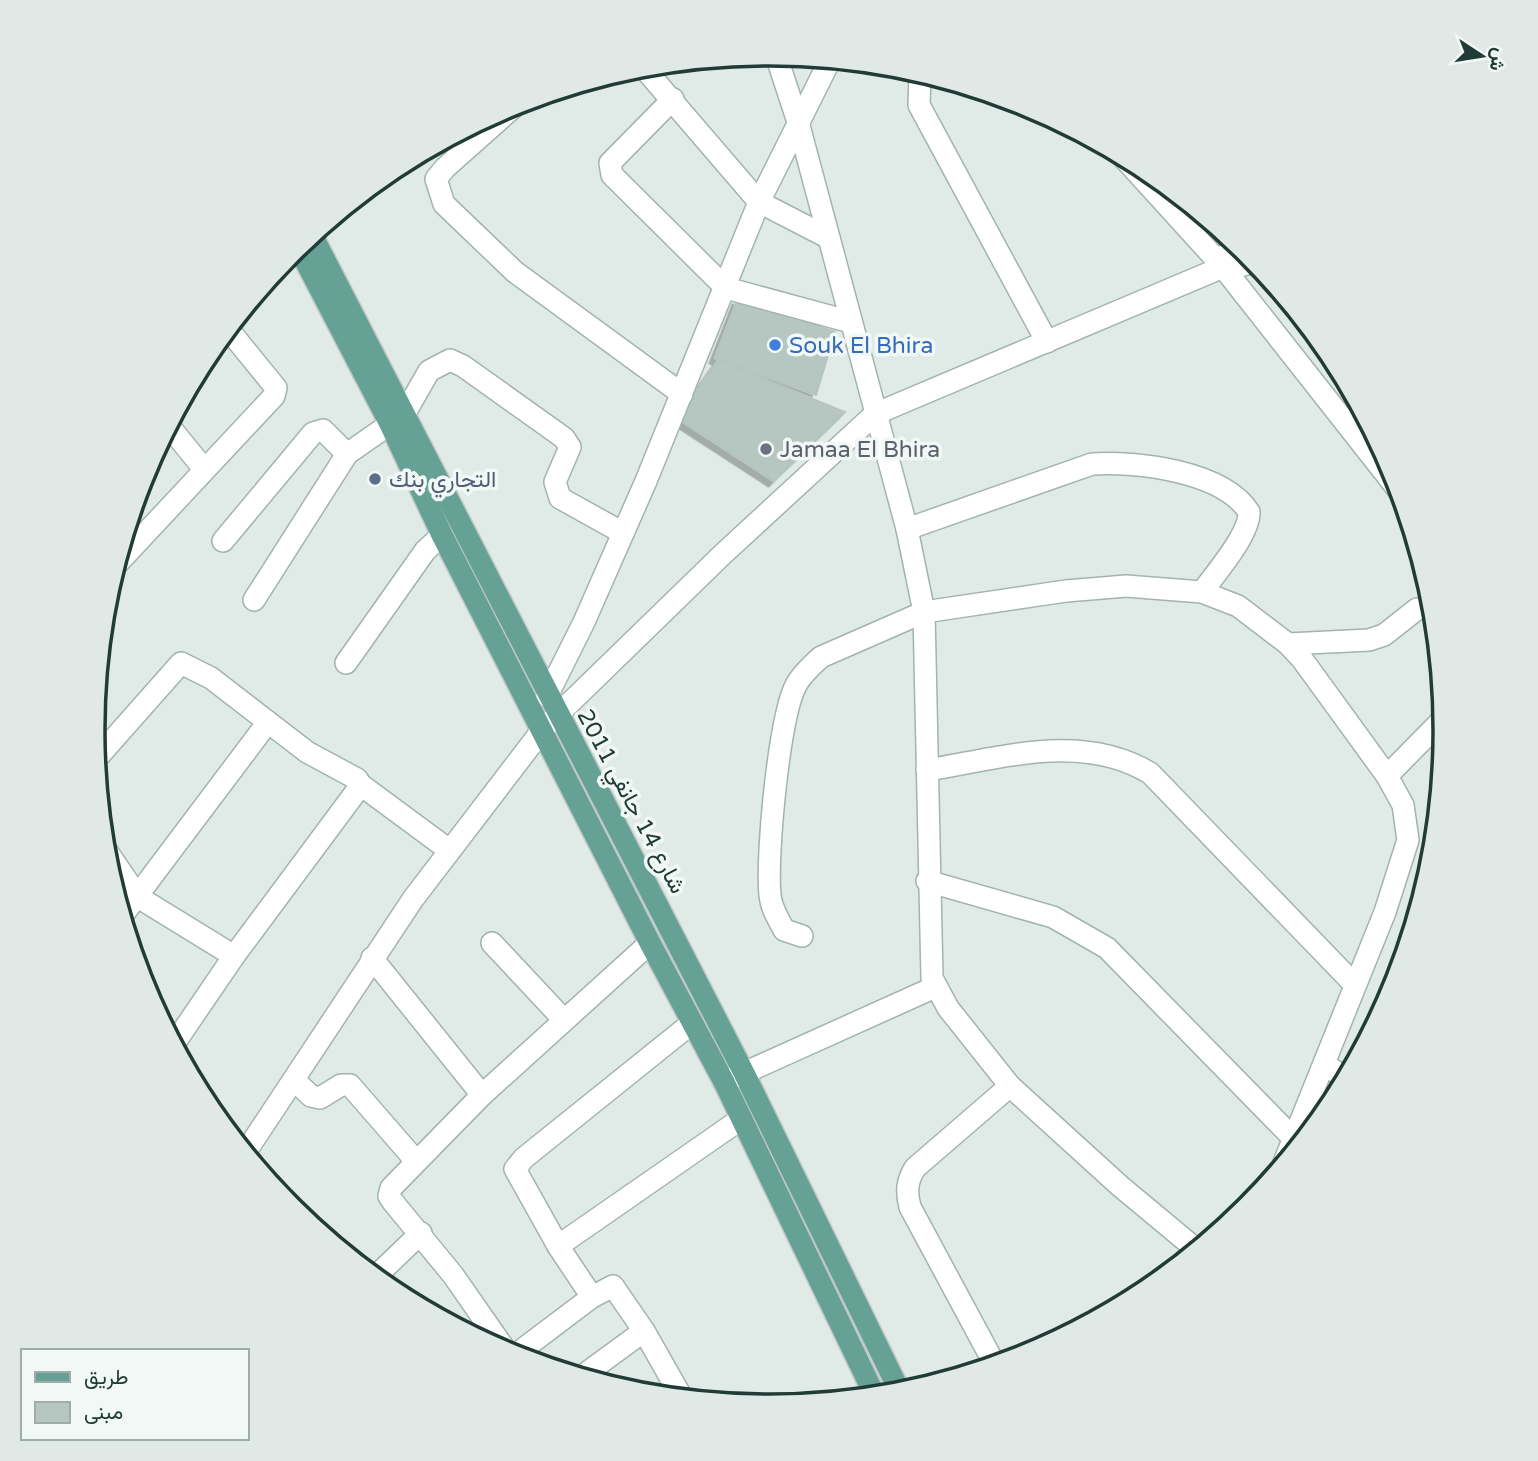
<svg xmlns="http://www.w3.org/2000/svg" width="1538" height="1461" font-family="'Varela Round',Vazirmatn,sans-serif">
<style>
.building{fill:#b6c6c0;stroke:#b3c5be;stroke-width:2;filter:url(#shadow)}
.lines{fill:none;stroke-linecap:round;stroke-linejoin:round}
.minor-casing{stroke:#a3b3ae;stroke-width:24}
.major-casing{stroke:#c1c8c7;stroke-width:24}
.minor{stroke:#fff;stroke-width:21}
.major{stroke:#65a194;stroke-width:21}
.shop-dot{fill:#3f7fe0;stroke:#f1f8f5;stroke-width:2.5}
.worship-dot{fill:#6b7280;stroke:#f1f8f5;stroke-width:2.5}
.service-dot{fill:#5c6f8a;stroke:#f1f8f5;stroke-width:2.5}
.labels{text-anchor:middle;stroke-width:7;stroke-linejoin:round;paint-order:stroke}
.shop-label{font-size:23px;fill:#366cbe;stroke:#f1f8f5;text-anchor:start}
.worship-label{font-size:23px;fill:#5b616d;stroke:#f1f8f5;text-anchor:start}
.service-label{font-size:23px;fill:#4e5e75;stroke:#f1f8f5;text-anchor:start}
.street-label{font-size:23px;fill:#213c36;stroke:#f1f8f5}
.rim{fill:none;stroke:#213c36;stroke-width:3.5}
</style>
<defs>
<filter id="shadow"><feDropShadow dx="-5.5" dy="5.5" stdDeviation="0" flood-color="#0004"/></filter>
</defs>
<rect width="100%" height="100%" fill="#e0ebe7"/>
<g class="building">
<path d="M738,299L835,332L816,395L715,358Z"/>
<path d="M718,361L845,412L774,481L677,418Z"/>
</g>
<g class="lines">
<defs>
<g id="minor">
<path d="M776,55L798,122L907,529L924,612L932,978L948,1008L1010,1086L1120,1186L1197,1250"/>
<path d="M643,67L759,202L829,238"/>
<path d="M920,73L919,105L1047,342"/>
<path d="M673,99L610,163L612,175L726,288L851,322"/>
<path d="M517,104L445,168L436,179L444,204L515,272L682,394"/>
<path d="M1122,156L1223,267L1400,492"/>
<path d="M1223,267L1233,241"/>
<path d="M405,413L429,371L450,360L463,366L564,438L570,447L555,482L560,498L623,533"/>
<path d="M169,426L204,469"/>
<path d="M907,529L1092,464C1136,461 1223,471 1249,512C1250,534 1215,574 1202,592"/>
<path d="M223,541L313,433L323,430L347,454"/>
<path d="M115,566L274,396L276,388L228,329"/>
<path d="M254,600L347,454L390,424"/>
<path d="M1288,644L1369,640L1384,635L1417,609"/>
<path d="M346,663L425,551L442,535"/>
<path d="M547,696L584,622L646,481L759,202L830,60"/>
<path d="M96,759L181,663L211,678L307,752L357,779L361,785L234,956L174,1044"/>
<path d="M927,770C1002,758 1081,732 1150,773L1355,985"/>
<path d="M1387,776L1444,718"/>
<path d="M361,785L449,850"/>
<path d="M104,847L138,897L234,956"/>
<path d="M927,881L1053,917L1107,948L1295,1140"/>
<path d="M122,916L268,722"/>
<path d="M802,936L784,930C778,918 771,908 770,895C766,856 779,718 796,685C802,674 812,665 821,657L924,612L1066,591L1126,586L1202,592L1238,606L1288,644L1302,659L1387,776L1403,805L1408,840L1385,912L1283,1165"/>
<path d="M492,943L564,1020"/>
<path d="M372,958L482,1095"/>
<path d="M1325,1065L1346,1078"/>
<path d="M294,1080L311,1096L320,1098L341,1085H350L416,1161"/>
<path d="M724,1082L935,987"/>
<path d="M245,1153L413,899L543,729L723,554L875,414L1223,267H1235L1255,262"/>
<path d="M558,1246L741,1119"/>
<path d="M375,1277L421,1233"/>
<path d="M592,1297L558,1246L515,1169L524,1158L692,1023"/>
<path d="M508,1354L453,1275L393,1202L389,1196L391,1188L482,1095L650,943"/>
<path d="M514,1356L592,1297L613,1286L644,1331L682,1398"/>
<path d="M995,1365L910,1207C906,1191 907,1181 915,1168L1010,1086"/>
<path d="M581,1377L644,1331"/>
</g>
<g id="major">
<path d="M312,235L744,1073L901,1394"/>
<path d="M298,247L390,424L442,535L650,943L724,1082L875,1396"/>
</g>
</defs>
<use href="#minor" class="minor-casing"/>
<use href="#major" class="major-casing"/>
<use href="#minor" class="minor"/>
<use href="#major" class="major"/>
</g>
<circle class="shop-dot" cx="775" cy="345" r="7"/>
<circle class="worship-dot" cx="766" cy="449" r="7"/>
<circle class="service-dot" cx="375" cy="479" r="7"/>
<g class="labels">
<g class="shop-label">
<text x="789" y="353">Souk El Bhira</text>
</g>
<g class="worship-label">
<text x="780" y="457">Jamaa El Bhira</text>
</g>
<g class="service-label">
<text x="389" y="487">التجاري بنك</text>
</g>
<g class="street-label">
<text transform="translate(632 801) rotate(62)" y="8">شارع 14 جانفي 2011</text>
</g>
</g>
<path d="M0 0H1538V1461H0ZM105 730a664 664 0 1 1 1328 0a664 664 0 1 1-1328 0Z" fill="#e0e9e6" fill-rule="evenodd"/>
<path class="rim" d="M105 730a664 664 0 1 1 1328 0a664 664 0 1 1-1328 0Z"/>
<rect x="21" y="1349" width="228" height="91" fill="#f1f8f5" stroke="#9eada9" stroke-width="2"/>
<rect x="35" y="1372" width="35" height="10" fill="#65a194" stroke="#9eada9" stroke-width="2"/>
<text x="84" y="1384" font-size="21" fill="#213c36">طريق</text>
<rect x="35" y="1402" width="35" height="21" fill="#b6c6c0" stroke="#9eada9" stroke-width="2"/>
<text x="84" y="1419" font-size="21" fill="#213c36">مبنى</text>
<g transform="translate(1482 56) rotate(102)" stroke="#f1f8f5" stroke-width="5" paint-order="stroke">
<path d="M0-5L12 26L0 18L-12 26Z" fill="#213c36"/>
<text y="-10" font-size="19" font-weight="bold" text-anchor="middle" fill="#213c36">ش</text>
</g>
</svg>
